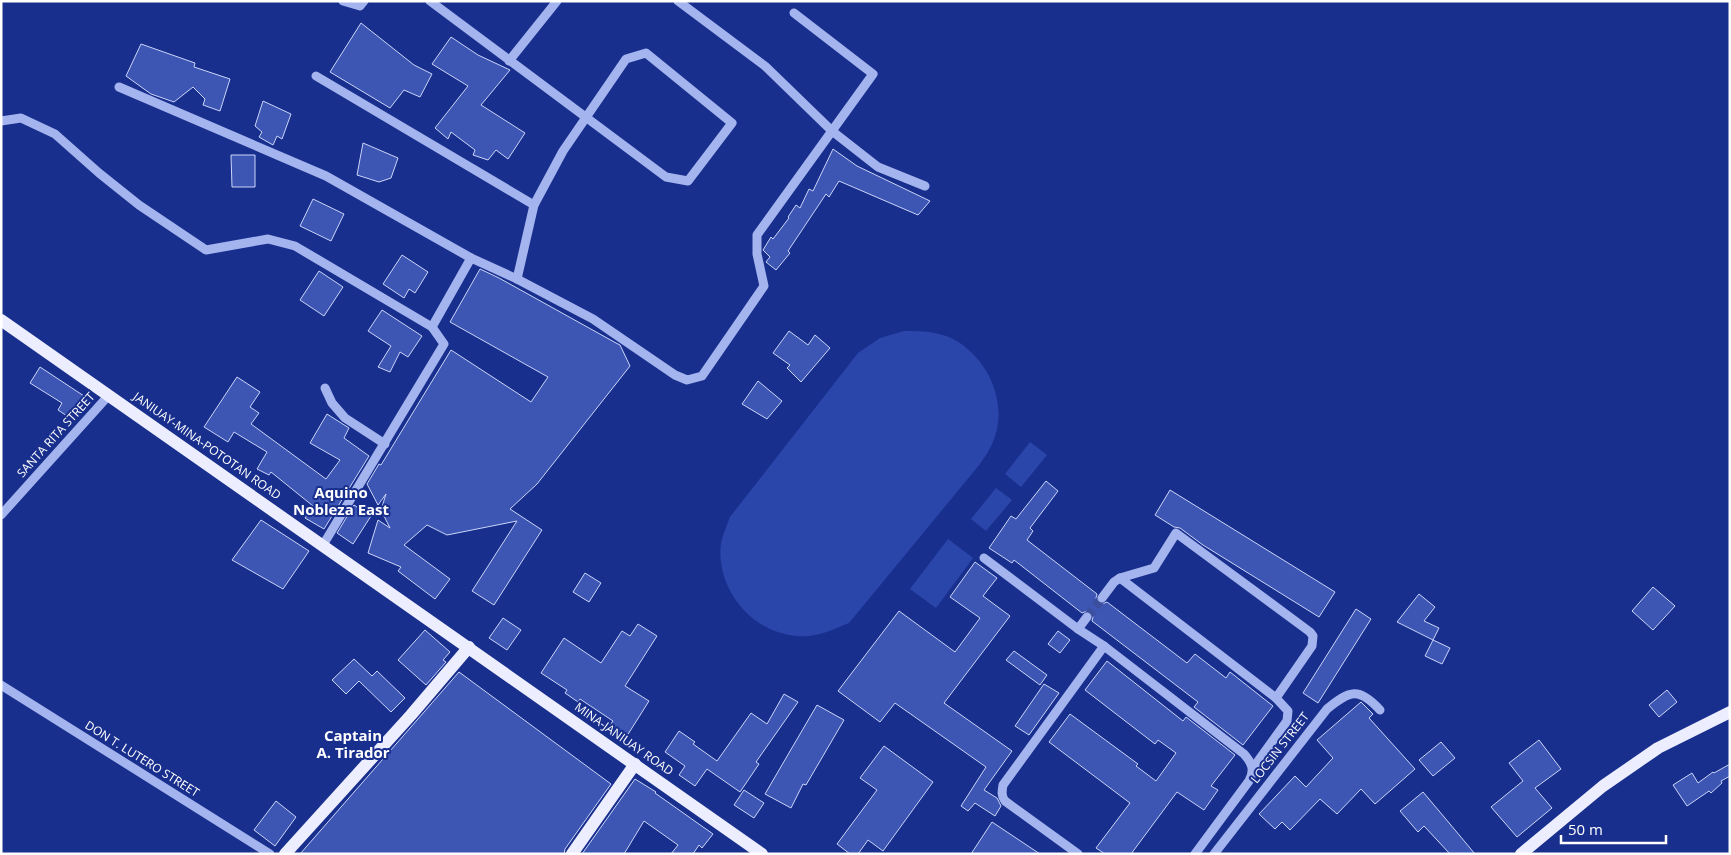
<svg xmlns="http://www.w3.org/2000/svg" width="1731" height="855" font-family="'Open Sans',sans-serif">
<style>
.green{fill:#2b46ab}
.building{fill:#3d55b3;stroke:#cad5fa}
.lines{fill:none;stroke-linecap:round;stroke-linejoin:round}
.minor-tunnel{stroke:#3c4e9e;stroke-width:9;stroke-dasharray:9 4.5;stroke-linecap:butt}
.minor{stroke:#a4b4ee;stroke-width:9}
.major{stroke:#eceeff;stroke-width:12}
.labels{text-anchor:middle;stroke-width:4;stroke-linejoin:round;paint-order:stroke}
.street-label{font-size:12px;fill:#fff;stroke:#192f8d}
.quarter-label{font-size:15px;font-weight:bold;fill:#fff;stroke:#192f8d}
</style>
<rect width="100%" height="100%" fill="#192f8d"/>
<g class="green">
<path d="M904,331C921,331 937,331 953,339C989,358 1010,406 992,444C989,451 984,458 980,464L849,623C832,630 816,638 797,636C752,633 715,588 721,543C723,534 727,525 730,517L858,353L880,338Z"/>
<path d="M1030,442L1047,455L1021,487L1005,474Z"/>
<path d="M996,488L1012,500L986,531L971,519Z"/>
<path d="M948,539L973,558L936,608L910,589Z"/>
</g>
<g class="building">
<path d="M361,23L414,65L432,74L420,97L404,90L390,108L330,72Z"/>
<path d="M451,37L478,55L510,70L481,105L525,133L508,159L496,150L488,160L473,155L475,150L451,132L448,139L435,128L468,86L432,64Z"/>
<path d="M141,44L195,63L194,67L230,79L220,111L203,105L205,99L193,87L174,102L151,94L126,76Z"/>
<path d="M263,101L291,114L282,139L277,136L273,145L259,137L262,132L255,126Z"/>
<path d="M363,143L398,158L391,178L379,182L357,175Z"/>
<path d="M833,149L857,166L930,201L918,215L839,181L829,197L826,194L788,251L790,253L776,270L766,262L770,257L763,250L771,237L773,239L789,218L788,217L796,205L800,208L809,189L813,191Z"/>
<path d="M231,155H255V187H232Z"/>
<path d="M313,199L344,214L331,241L300,226Z"/>
<path d="M402,255L428,272L415,293L409,289L404,298L383,284Z"/>
<path d="M480,269L499,278L616,343L620,345L630,366L537,484L510,509L542,530L494,605L472,591L517,521L447,535L427,525L404,545L450,579L435,599L398,571L401,567L368,553L378,520L390,528L381,510L386,494L378,505L367,484L379,464L381,465L451,350L531,402L548,377L450,322Z"/>
<path d="M319,271L343,287L324,316L300,300Z"/>
<path d="M382,310L422,336L408,357L400,352L390,372L378,367L391,346L368,331Z"/>
<path d="M789,331L808,345L815,335L830,348L801,382L787,368L790,365L773,353Z"/>
<path d="M40,367L84,396L70,418L58,410L62,403L30,383Z"/>
<path d="M237,377L260,392L250,407L259,413L251,424L326,479L340,460L310,443L327,414L349,428L344,438L369,456L324,529L305,518L313,506L271,472L269,475L257,469L267,452L234,432L228,442L204,427Z"/>
<path d="M758,381L782,401L767,419L742,404Z"/>
<path d="M1046,481L1058,491L1030,528L1033,531L1027,540L1097,594L1096,598L1098,603L1102,604L1107,602L1187,663L1195,654L1226,678L1230,672L1273,706L1243,745L1194,707L1198,702L1092,621L1093,617L1091,612L1087,611L1082,613L1014,560L1012,563L989,548L1011,516L1016,519Z"/>
<path d="M1170,490L1335,592L1319,617L1203,545L1180,528L1174,527L1155,515Z"/>
<path d="M354,505L371,516L353,544L337,533Z"/>
<path d="M261,520L309,551L283,589L232,560Z"/>
<path d="M975,562L997,578L983,596L1010,616L944,703L1012,751L984,790L997,798L1001,806L995,816L975,803L968,811L961,806L986,767L895,703L880,722L838,691L899,611L955,652L980,618L950,597Z"/>
<path d="M585,573L601,583L589,602L573,592Z"/>
<path d="M1653,587L1675,606L1653,630L1632,611Z"/>
<path d="M1419,594L1435,607L1424,621L1439,628L1433,640L1397,622Z"/>
<path d="M1356,609L1371,619L1318,703L1303,693Z"/>
<path d="M503,618L521,630L507,650L489,638Z"/>
<path d="M638,624L657,636L625,686L649,701L625,739L608,728L613,721L580,699L578,702L565,693L567,690L541,673L564,638L601,663L622,631L630,636Z"/>
<path d="M425,630L450,652L443,660L446,662L426,685L398,660Z"/>
<path d="M1058,631L1070,640L1060,653L1048,644Z"/>
<path d="M1433,640L1450,648L1442,664L1425,656Z"/>
<path d="M1014,651L1047,675L1040,685L1006,660Z"/>
<path d="M354,659L372,676L377,671L405,698L391,712L359,681L346,694L332,680Z"/>
<path d="M1107,661L1183,721L1186,717L1235,755L1211,786L1218,790L1204,810L1177,792L1131,854H1105L1096,848L1130,803L1049,742L1070,714L1138,764L1136,766L1156,781L1176,753L1158,740L1155,744L1085,690Z"/>
<path d="M459,672L611,784L565,849L564,854H300Z"/>
<path d="M1044,684L1059,693L1029,735L1015,726Z"/>
<path d="M1667,690L1677,702L1659,717L1649,705Z"/>
<path d="M784,694L798,702L756,762L759,764L740,792L707,769L695,786L679,775L685,766L665,752L679,731L695,742L693,744L717,761L751,713L767,724Z"/>
<path d="M1361,702L1373,714L1369,718L1415,769L1375,804L1361,789L1337,814L1320,799L1290,830L1282,822L1275,829L1259,814L1295,776L1306,787L1333,758L1317,740Z"/>
<path d="M817,705L844,720L806,785L803,784L791,808L765,794Z"/>
<path d="M1539,740L1561,769L1535,788L1552,808L1517,837L1491,807L1523,781L1509,763Z"/>
<path d="M1441,742L1455,758L1433,776L1419,760Z"/>
<path d="M884,746L933,782L883,851L868,840L858,854H850L837,844L877,790L860,778Z"/>
<path d="M1730,764V776L1721,781L1722,783L1711,793L1709,791L1687,806L1673,785L1692,773L1698,783L1713,772L1714,773Z"/>
<path d="M635,779L656,792L655,793L713,834L702,848L699,845L693,854H671L678,845L644,821L624,854H582Z"/>
<path d="M744,790L764,803L754,818L734,805Z"/>
<path d="M1423,792L1450,824L1475,854H1450L1424,826L1418,832L1400,811Z"/>
<path d="M276,801L296,817L275,846L254,830Z"/>
<path d="M992,822L1040,854H971Z"/>
</g>
<g class="lines">
<path class="minor-tunnel" d="M1087,617L1102,598"/>
<g class="minor">
<path d="M343,1L360,6L364,1"/>
<path d="M430,1L666,177L688,181L732,123L646,53L626,59L563,151L534,205L517,279"/>
<path d="M678,1L765,66L832,131L878,167L925,186"/>
<path d="M509,61L557,1"/>
<path d="M316,76L534,205"/>
<path d="M119,87L326,176L471,258L517,279L593,319L675,375L687,380L702,376L764,286L757,254V235L873,74L794,13"/>
<path d="M1,121L21,118L55,134L99,173L139,205L206,250L268,239L295,246L432,327L444,344L323,545"/>
<path d="M432,327L471,258"/>
<path d="M325,388L332,403L345,418L385,444"/>
<path d="M1,515L109,395"/>
<path d="M984,558L1078,629L1104,646L1244,754C1252,763 1255,770 1249,781L1195,854"/>
<path d="M1120,578L1276,698"/>
<path d="M1102,598L1114,582L1120,578L1154,568L1176,533L1310,632L1313,636L1312,646L1276,698L1288,711L1287,721L1253,768"/>
<path d="M1078,629L1087,617"/>
<path d="M1,685L270,854"/>
<path d="M1078,854L1005,801C1001,796 1002,791 1003,785L1104,646"/>
<path d="M1214,854L1327,709C1350,690 1359,687 1380,710"/>
</g>
<g class="major">
<path d="M1,320L762,854"/>
<path d="M285,854L411,715L469,647"/>
<path d="M572,854L635,764"/>
<path d="M1521,854L1603,786L1658,748L1730,712"/>
</g>
</g>
<g class="labels">
<g class="street-label">
<text transform="translate(56 435) rotate(-48)" y="4">SANTA RITA STREET</text>
<text transform="translate(207 446) rotate(35)" y="4">JANIUAY-MINA-POTOTAN ROAD</text>
<text transform="translate(624 739) rotate(35)" y="4">MINA-JANIUAY ROAD</text>
<text transform="translate(1280 748) rotate(-52)" y="4">LOCSIN STREET</text>
<text transform="translate(142 759) rotate(32)" y="4">DON T. LUTERO STREET</text>
</g>
<g class="quarter-label">
<text x="341" y="498">Aquino<tspan x="341" dy="17">Nobleza East</tspan></text>
<text x="353" y="741">Captain<tspan x="353" dy="17">A. Tirador</tspan></text>
</g>
</g>
<rect width="1731" height="855" fill="none" stroke="#ffffff" stroke-width="5"/>
<path d="M1561 835v8h105v-8" fill="none" stroke="#ffffff" stroke-width="2.5"/>
<text x="1568" y="835" font-size="15" fill="#ffffff" stroke="#192f8d" stroke-width="4" paint-order="stroke">50 m</text>
</svg>
